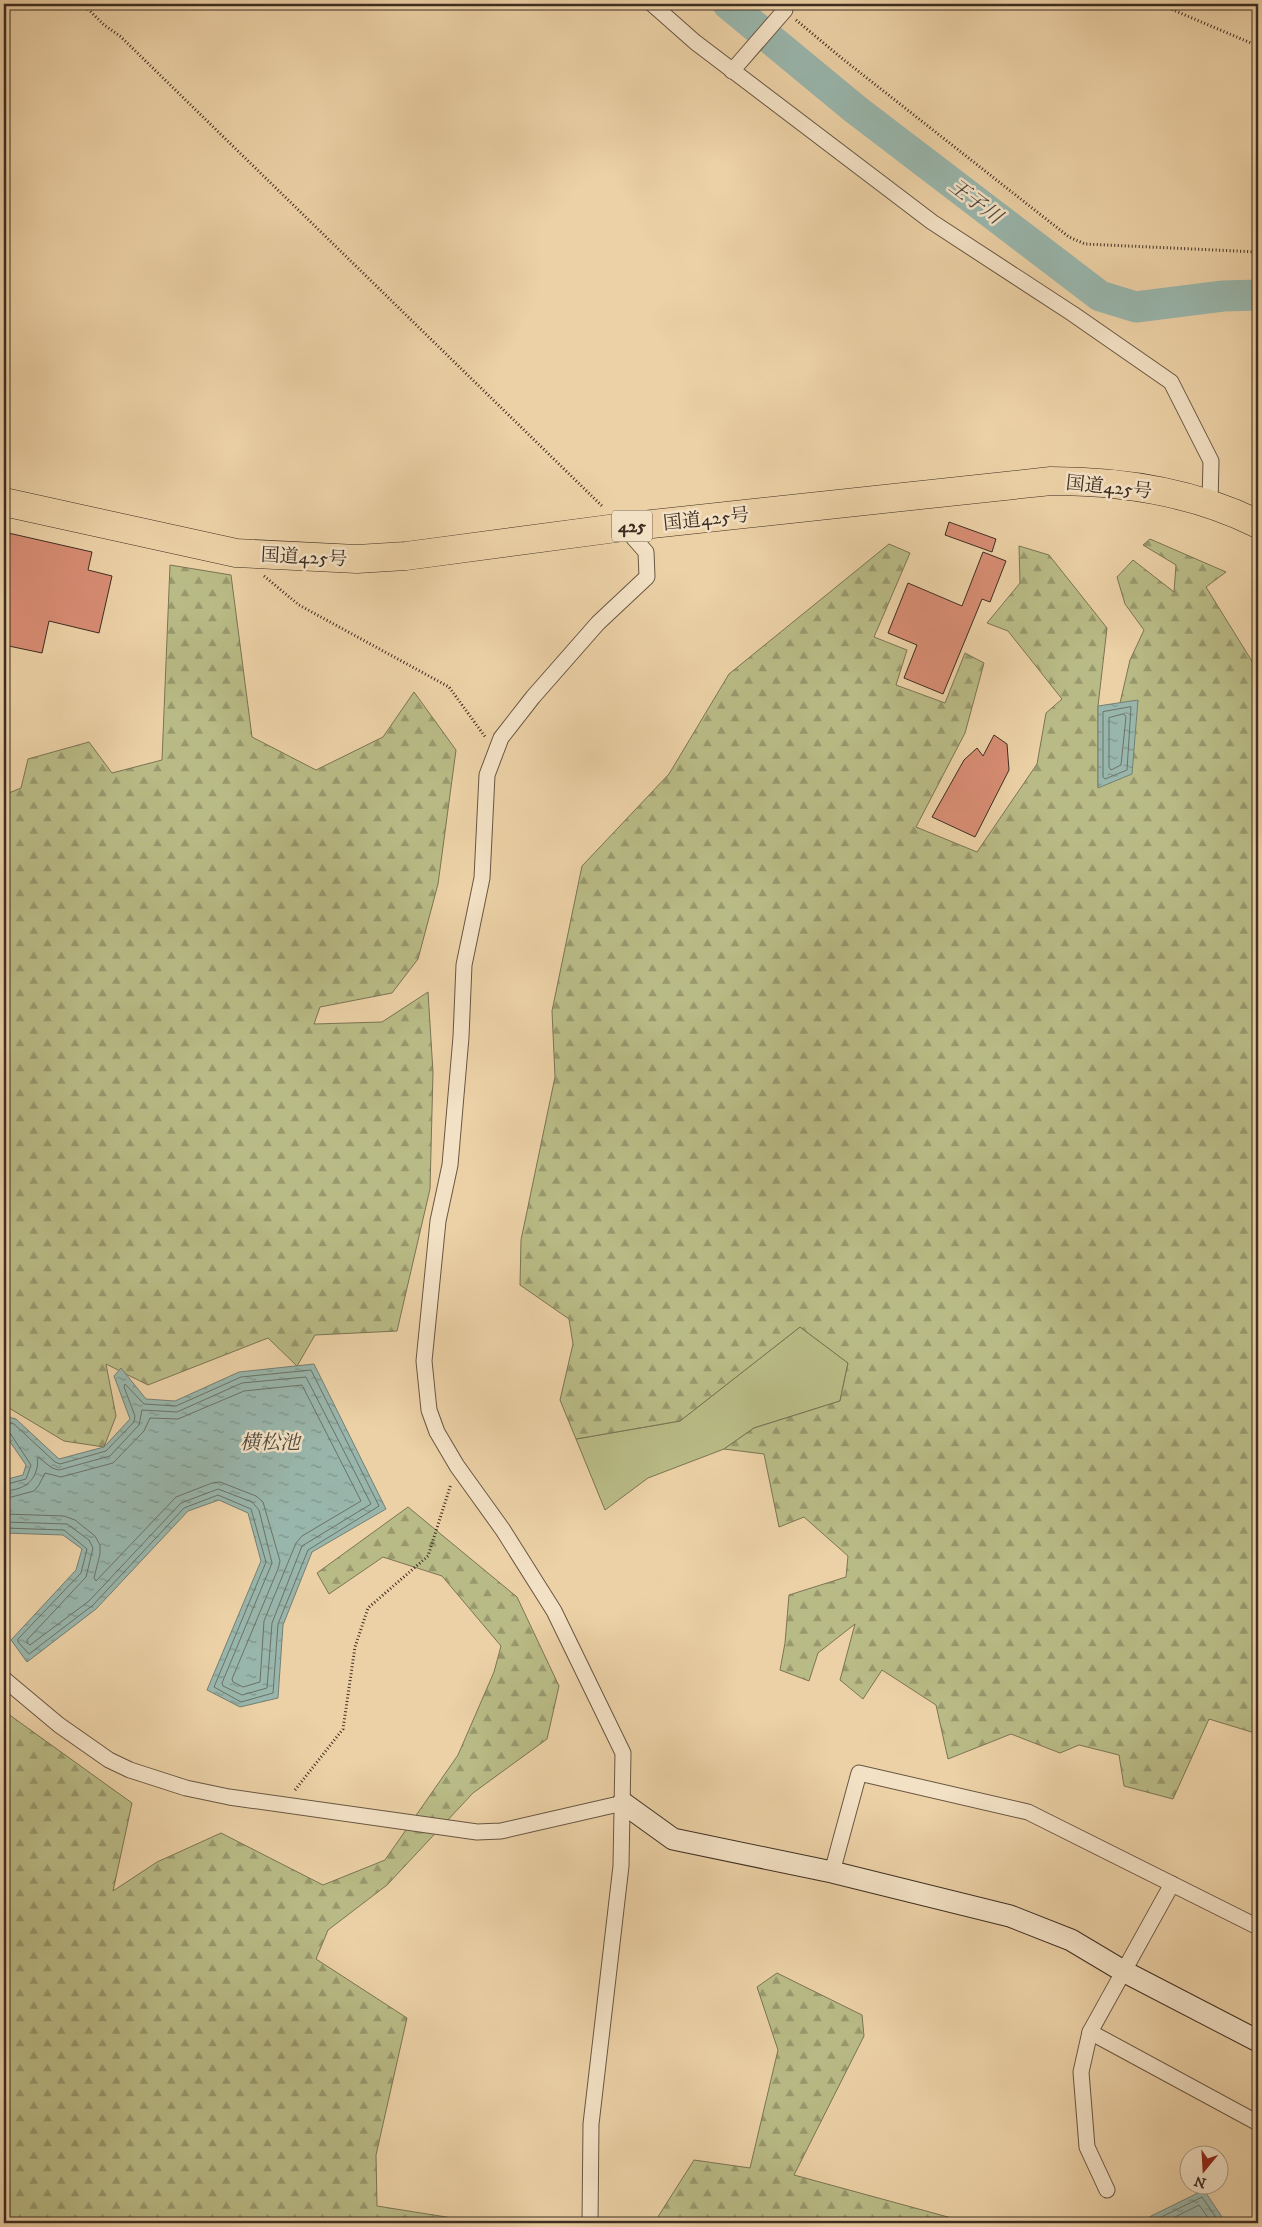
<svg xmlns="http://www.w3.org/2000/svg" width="1262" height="2227" viewBox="0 0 1262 2227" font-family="'IM FELL DW Pica','Noto Serif JP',serif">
  <defs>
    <pattern id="forest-firs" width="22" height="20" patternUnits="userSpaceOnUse" patternTransform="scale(1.25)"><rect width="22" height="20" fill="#b9bb86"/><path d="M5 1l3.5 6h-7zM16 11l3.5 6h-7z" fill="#98986d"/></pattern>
    <pattern id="water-ripples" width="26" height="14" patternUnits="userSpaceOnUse" patternTransform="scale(1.25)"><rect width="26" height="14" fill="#99b6ac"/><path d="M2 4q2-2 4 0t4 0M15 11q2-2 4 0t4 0" fill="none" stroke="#7e948c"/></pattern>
  </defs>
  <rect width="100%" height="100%" fill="#ecd1a6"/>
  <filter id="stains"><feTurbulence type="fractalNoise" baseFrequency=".004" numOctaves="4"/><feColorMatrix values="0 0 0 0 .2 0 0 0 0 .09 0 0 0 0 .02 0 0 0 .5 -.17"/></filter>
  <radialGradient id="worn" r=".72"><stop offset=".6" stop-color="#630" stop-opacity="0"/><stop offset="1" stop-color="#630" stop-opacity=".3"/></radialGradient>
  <polygon fill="#b9bb86" stroke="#7b7454" points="800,1327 848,1363 840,1401 754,1428 724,1449 648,1478 605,1510 576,1439 680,1421"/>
  <g fill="url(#forest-firs)" stroke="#7b7454">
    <polygon points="1150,539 1226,572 1206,587 1258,671 1258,1734 1209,1719 1173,1799 1124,1786 1119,1755 1079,1745 1060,1753 1011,1734 948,1759 936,1705 882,1670 863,1699 840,1680 855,1624 818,1653 809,1681 780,1670 785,1643 789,1595 846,1577 848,1556 804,1517 779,1527 764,1454 724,1449 754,1428 840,1401 848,1363 800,1327 680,1421 576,1439 560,1400 573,1344 569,1319 520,1285 521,1240 555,1077 552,1011 582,866 669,774 729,674 889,544 910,553 874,637 907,650 896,685 945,703 965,653 984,663 965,733 916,827 977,852 1037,764 1046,713 1062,699 1008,631 987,623 1020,583 1019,546 1049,555 1107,628 1098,706 1098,787 1138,701 1120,703 1130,660 1144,630 1125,604 1117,577 1133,560 1174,592 1176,565 1143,545"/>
    <polygon points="170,565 231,575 252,737 316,770 383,737 414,692 456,750 438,884 418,959 392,993 320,1007 314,1024 382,1022 428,992 433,1072 430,1189 397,1331 315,1335 297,1366 268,1338 148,1385 106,1364 116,1416 104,1447 64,1441 4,1405 4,795 21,788 28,759 89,742 112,773 162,760"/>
    <polygon points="408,1507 517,1597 559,1686 547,1739 473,1793 387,1885 328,1930 316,1959 407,2018 376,2155 377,2206 484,2223 4,2223 4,1711 132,1803 113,1891 157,1862 221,1833 323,1885 385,1860 458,1755 494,1672 501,1646 442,1576 383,1557 329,1594 317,1573"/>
    <polygon points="777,1973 862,2015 864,2036 794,2175 970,2223 654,2223 694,2160 750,2168 778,2050 757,1987"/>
  </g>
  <g fill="url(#water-ripples)" stroke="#747f74">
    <polygon points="1138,700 1132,774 1098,788 1098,706"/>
    <polygon points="314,1364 386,1509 312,1552 283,1625 278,1698 240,1707 207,1690 261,1561 248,1513 219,1500 188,1511 96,1609 27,1662 11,1640 76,1570 82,1549 63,1535 4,1533 4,1480 23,1475 26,1465 4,1433 4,1416 16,1419 59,1459 104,1447 130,1419 114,1376 121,1368 146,1399 175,1401 239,1372"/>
    <polygon points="1204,2190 1226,2223 1139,2223 1139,2222"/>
  </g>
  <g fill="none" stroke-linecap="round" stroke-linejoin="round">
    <g stroke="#6b7266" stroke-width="1">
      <polygon points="1131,707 1127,770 1105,779 1103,777 1103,712"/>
      <polygon points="1124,714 1126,717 1121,765 1111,770 1109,767 1109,718"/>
      <polyline points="4,1421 14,1424 55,1462 60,1464 106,1451 134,1422 135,1416 124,1387 125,1384 144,1404 176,1406 241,1377 311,1370 379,1506 308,1550 278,1624 273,1693 241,1702 214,1687 266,1562 251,1509 218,1495 184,1508 93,1605 29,1654 18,1642 18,1639 81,1573 87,1549 64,1530 4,1528"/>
      <polyline points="4,1431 10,1433 31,1465 26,1479 4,1485"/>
      <path d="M4,1491C20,1490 33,1485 37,1468C38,1464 37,1461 38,1457L52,1468L59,1470L110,1456L139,1425L142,1410L177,1412L242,1383L306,1377L371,1504L302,1546L272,1623L267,1688L242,1695L223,1686L222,1683L272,1563L259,1510L252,1502L218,1489L181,1503L89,1601L30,1645L27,1643V1640L86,1577L93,1548L89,1540L67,1524L4,1522"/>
      <polyline points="4,1499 34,1491 39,1485 45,1473 61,1477 113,1463 144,1431 150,1418 178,1419 244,1391 302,1385 361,1501 302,1536 296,1543 264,1621 260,1682 243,1687 233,1682 232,1679 278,1569 280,1561 263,1502 256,1496 220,1482 212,1483 176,1497 96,1581 94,1578 100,1554 100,1545 95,1536 75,1520 64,1516 4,1514"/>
      <polyline points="1149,2223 1202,2197 1220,2223"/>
      <polyline points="1163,2223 1199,2205 1212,2223"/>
    </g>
    <polyline stroke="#99b6ac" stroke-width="31" points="728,4 855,109 1100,296 1136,307 1223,296 1258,295"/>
  </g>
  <g fill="#d88d74" stroke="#3d2d21">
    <polygon points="949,522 996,539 992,552 945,535"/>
    <polygon points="4,532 92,552 88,570 112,576 99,633 49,621 42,653 4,645"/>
    <polygon points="983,552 1006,561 990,602 982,599 943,694 904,678 917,645 888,633 908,583 962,606"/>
    <polygon points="994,735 1007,744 1009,770 975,837 932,817 964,760 977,748 983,756"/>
  </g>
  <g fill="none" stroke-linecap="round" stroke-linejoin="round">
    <defs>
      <g id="street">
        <polyline points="652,4 695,42 932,222 1073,314 1171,382 1211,461 1210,503"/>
        <polyline points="732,71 785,10"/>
        <polyline points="4,1679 59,1725 109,1760 130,1770 186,1788 229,1797 477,1832 501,1831 623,1803"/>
        <polyline points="832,1872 859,1773 1028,1812 1258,1927"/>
        <polyline points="1090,2032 1258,2123"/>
        <polyline points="1107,2190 1087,2147 1081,2072 1090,2032 1172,1884"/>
        <polyline points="590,2223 591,2124 621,1866 623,1753 554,1611 503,1530 457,1466 437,1432 429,1410 424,1361 438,1221 450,1165 461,1037 464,965 482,878 487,775 501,738 533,697 598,623 647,577 646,552 624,527"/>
      </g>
      <polyline id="secondary" points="623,1803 673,1839 832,1872 1010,1916 1071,1940 1123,1971 1258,2041"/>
      <path id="highway" d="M4,502L236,553L357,559L406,556L624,527L1051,481C1121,481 1194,492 1258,524"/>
    </defs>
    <use href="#street" stroke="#695642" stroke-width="17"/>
    <use href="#secondary" stroke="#3d2d21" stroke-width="23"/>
    <use href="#highway" stroke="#3d2d21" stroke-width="29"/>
    <g stroke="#3d2d21" stroke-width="3" stroke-dasharray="1 2.5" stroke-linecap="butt">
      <polyline points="83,4 104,25 120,36 603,507"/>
      <polyline points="1159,4 1258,46"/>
      <polyline points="796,20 844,60 1069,237 1085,244 1258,252"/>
      <polyline points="264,576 299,605 449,687 486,738"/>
      <polyline points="295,1790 343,1729 355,1647 368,1608 428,1556 451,1484"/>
    </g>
    <use href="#street" stroke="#f3e1c5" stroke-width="15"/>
    <use href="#secondary" stroke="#f3e1c5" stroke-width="21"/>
    <use href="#highway" stroke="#ecd1a6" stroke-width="28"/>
  </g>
  <g text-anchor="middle" stroke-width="5" stroke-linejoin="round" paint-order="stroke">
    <rect fill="#f3e1c5" stroke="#746352" stroke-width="1" x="612" y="510.5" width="40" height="31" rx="4"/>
    <g font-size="18" font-weight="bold" fill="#3d2d21">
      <text x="632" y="532">425</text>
    </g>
    <g font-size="19" fill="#3d2d21" stroke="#f3e1c5">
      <text transform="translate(1109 486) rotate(6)" y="7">国道425号</text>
      <text transform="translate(706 518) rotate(-6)" y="7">国道425号</text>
      <text transform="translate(304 556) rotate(3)" y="7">国道425号</text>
    </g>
    <g font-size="20" font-style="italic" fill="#4f483d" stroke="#f3e1c5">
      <text transform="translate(976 201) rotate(37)" y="7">王子川</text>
      <text x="270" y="1449">横松池</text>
    </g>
  </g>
  <rect width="1262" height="2227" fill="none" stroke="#ecd1a6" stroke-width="20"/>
  <rect x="5" y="5" width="1252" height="2217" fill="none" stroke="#3d2d21" stroke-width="2.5"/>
  <rect x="10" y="10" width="1242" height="2207" fill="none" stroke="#3d2d21"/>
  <g transform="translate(1204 2170) rotate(198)"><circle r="24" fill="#f3e1c5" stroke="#aa9983"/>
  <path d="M0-4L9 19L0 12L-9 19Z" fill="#8f2418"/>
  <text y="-8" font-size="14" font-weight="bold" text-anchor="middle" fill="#3d2d21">N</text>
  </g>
  <rect width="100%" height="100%" filter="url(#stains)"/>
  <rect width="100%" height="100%" fill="url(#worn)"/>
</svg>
